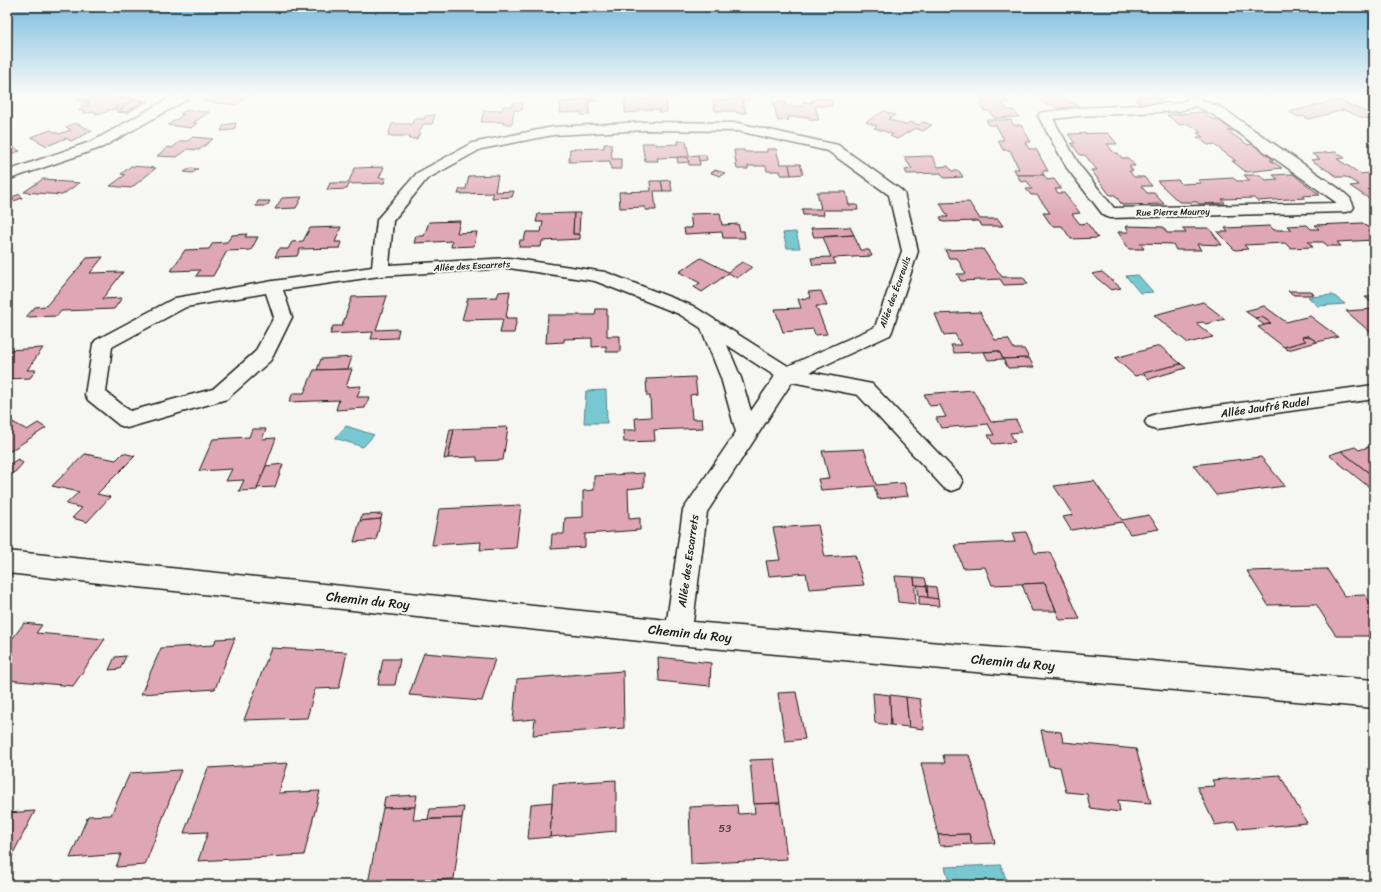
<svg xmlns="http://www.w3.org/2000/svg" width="1381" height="892" viewBox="0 0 1381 892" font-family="Sriracha,sans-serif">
  <rect width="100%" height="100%" fill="#f6f6f2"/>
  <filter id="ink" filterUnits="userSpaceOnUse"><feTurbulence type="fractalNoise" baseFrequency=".025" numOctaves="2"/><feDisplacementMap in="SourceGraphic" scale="8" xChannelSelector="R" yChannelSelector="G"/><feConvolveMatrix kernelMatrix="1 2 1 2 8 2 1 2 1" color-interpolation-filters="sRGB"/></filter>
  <g filter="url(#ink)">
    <g fill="#78c8d2" stroke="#538389">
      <polygon points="796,232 800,248 787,248 783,233"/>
      <polygon points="1138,275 1153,292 1140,293 1126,276"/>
      <polygon points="1333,295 1345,304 1318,306 1308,297"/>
      <polygon points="606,390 607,423 584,423 586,391"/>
      <polygon points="346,426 374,435 363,447 335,438"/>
      <polygon points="1001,865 1008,885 950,885 945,867"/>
    </g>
    <g fill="#dfa6b7" stroke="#1c1c1c" fill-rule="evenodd">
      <polygon points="88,96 97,96 83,101 89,101 89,103 82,103 77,100"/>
      <polygon points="97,96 111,96 110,99 121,97 116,109 108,110 107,112 95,114 96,112 84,113 85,110 79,111 82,106 88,105 89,101 83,101"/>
      <polygon points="211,96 248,96 236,105 203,101"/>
      <polygon points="588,96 597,96 597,101 589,101 589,115 581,115 581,112 560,113 561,102 578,101 578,98 588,98"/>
      <polygon points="656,96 673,96 673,98 666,99 667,112 659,112 659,109 638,110 638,112 625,113 625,99 656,98"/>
      <polygon points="739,96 749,96 750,100 742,100 746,113 737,113 736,111 715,111 713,100 732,100 732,97"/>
      <polygon points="979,96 1003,96 1008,103 1002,103 1007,110 1013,110 1019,117 994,118 990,111 984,111 978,103 984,103"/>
      <polygon points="1037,96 1061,96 1068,102 1073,102 1079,107 1056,108 1052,104 1046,105"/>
      <polygon points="1137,96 1161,96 1164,99 1158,99 1163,103 1141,104 1135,100 1140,99"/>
      <path d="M121,97L148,101L127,113L116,112ZM134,100L143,102L126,112L119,111L123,108V106Z"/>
      <polygon points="812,99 830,99 832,106 815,106 819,120 810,120 809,117 788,117 789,120 778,121 773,102 784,102 785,106 804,106 802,102 813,102"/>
      <polygon points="134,100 143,102 126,112 119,111 123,108 123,106"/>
      <polygon points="1338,100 1374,115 1374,119 1363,118 1344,110 1309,119 1303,116 1299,117 1289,112"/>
      <polygon points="523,102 522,110 514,110 512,124 503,124 504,122 481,122 484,111 502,110 503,106 513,106 513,103"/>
      <polygon points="186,110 209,112 193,123 197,123 191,128 168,125 184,114 180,114"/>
      <polygon points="884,111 895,115 888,119 905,125 910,122 919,125 923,122 932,125 923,131 915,128 897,139 890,136 893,134 874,128 877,126 866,122"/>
      <polygon points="1202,112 1214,120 1218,120 1233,131 1228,131 1248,145 1252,144 1274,160 1270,160 1282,168 1246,172 1232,161 1236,161 1213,144 1208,145 1197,137 1203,137 1197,133 1201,132 1189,124 1180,125 1167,115"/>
      <polygon points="435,115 432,124 423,124 417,139 409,139 410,136 388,136 392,124 412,124 414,119 424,119 425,116"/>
      <polygon points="986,120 1011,120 1013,125 1021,125 1031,142 1025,142 1029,149 1036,149 1048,171 1042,171 1044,175 1017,175 1014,169 1019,169 1010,150 1003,150 998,140 1004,140 996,125 989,125"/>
      <polygon points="76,123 92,131 71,141 66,138 47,146 31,137 51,130 59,134 71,130 66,127"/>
      <polygon points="236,123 234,130 221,131 224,125"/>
      <polygon points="1108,133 1117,144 1107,144 1114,153 1118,153 1122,158 1128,158 1135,166 1129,166 1133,171 1129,171 1134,177 1144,177 1152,186 1141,186 1147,193 1154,193 1164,204 1122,205 1115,195 1110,195 1091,170 1097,170 1085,155 1080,155 1071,143 1075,143 1068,134"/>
      <polygon points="193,137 213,139 199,150 188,149 177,157 157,156 168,147 172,148 181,141 188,141"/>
      <polygon points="678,141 686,141 689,156 698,155 700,165 689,165 688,157 657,158 658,161 645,161 642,143 656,143 656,145 679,144"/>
      <polygon points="604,144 611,144 612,159 621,159 621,169 611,169 610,161 569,162 570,149 604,148"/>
      <polygon points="7,145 9,145 20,151 7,155"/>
      <polygon points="767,149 776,149 780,164 789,164 791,175 781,175 780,171 767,171 766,166 748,166 748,169 737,169 734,150 744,150 745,152 767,152"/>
      <polygon points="1336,152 1345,158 1337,159 1361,174 1368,173 1374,177 1374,202 1350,186 1359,185 1346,177 1338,177 1311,160 1320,159 1312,154"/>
      <polygon points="698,155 706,155 707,160 699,161"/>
      <polygon points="932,156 938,167 948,166 952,171 959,171 963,177 944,178 941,173 907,174 905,170 912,169 904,157"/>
      <polygon points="677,157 688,157 689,162 678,163"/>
      <polygon points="789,164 800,164 803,174 791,175"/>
      <polygon points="131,166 156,168 131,188 110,186 125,175 121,174"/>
      <polygon points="384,167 379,178 386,178 384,183 349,184 347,189 327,190 330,183 348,183 355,168"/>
      <polygon points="191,168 198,169 192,173 184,172"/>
      <polygon points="715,170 725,173 720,176 711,173"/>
      <polygon points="1293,174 1320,195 1302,196 1305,198 1257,201 1254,198 1222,199 1225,203 1199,204 1197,202 1179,202 1157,181 1178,180 1182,184 1201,183 1198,180 1233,178 1237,181 1250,181 1244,175 1260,175 1266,180 1278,179 1273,175"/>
      <polygon points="498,175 495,192 514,191 512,197 492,198 493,193 458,194 460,189 466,189 469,176"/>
      <polygon points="1017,175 1044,175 1047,180 1054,179 1061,189 1055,189 1058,193 1064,193 1080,213 1072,214 1080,224 1087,223 1098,238 1071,239 1062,226 1052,226 1043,213 1050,213 1037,195 1031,195 1026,189 1032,189 1027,181 1021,182"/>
      <polygon points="43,179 56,180 53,181 79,183 62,195 24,192"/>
      <polygon points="670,180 672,191 663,191 661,181"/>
      <polygon points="650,181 661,181 663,191 654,191 656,210 645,210 645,207 620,208 619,192 651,191"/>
      <polygon points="817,192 846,192 849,205 857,205 858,210 823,210 824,215 803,215 802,209 821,209"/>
      <polygon points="20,194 22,198 14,201 12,197"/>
      <polygon points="302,197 296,208 275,209 282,198"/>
      <polygon points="258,201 270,201 267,206 256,206"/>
      <polygon points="969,202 980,219 998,219 1003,226 982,226 979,221 943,222 940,217 948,217 940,203"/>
      <polygon points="574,213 573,234 580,234 580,239 542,241 541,247 519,247 520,240 524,240 526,232 541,232 543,222 536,222 538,214"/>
      <polygon points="574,213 580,213 579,234 573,234"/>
      <polygon points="720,213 722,225 738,224 740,231 744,231 745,238 723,238 722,232 685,234 684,228 692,228 690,214"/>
      <polygon points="460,221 457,233 477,232 474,246 451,247 452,241 414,243 416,236 424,236 429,222"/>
      <polygon points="1363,223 1367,227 1374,227 1374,240 1337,242 1341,246 1328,246 1323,242 1308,242 1313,247 1290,248 1285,243 1244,245 1248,249 1235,250 1217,232 1228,232 1225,228 1270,226 1274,230 1292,230 1287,226 1307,225 1311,229 1319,229 1315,225"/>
      <polygon points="1126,226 1163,227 1167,233 1186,233 1182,228 1209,228 1222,245 1197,244 1201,250 1176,250 1173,244 1140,243 1144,249 1129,249 1118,232 1129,232"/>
      <polygon points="341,227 335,242 342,242 340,248 300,249 297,256 275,257 279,249 288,249 292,242 303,241 310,228"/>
      <polygon points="850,227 854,235 814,237 811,228"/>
      <polygon points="247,234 245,237 258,237 251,250 227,251 213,276 196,276 200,270 171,271 185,250 209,249 213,243 227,242 232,235"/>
      <polygon points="854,235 860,250 869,250 872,256 833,258 836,264 813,265 811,258 831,257 823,237"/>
      <polygon points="983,249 1002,277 1023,277 1028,284 1004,285 1000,279 961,281 957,274 966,274 957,258 949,258 945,250"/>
      <polygon points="103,257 90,273 123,272 102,299 122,298 114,309 61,311 57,316 26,317 35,307 46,306 87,258"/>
      <polygon points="701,258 728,272 742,262 752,267 737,278 729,273 702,292 694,287 700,283 679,272"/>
      <polygon points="1102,272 1121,288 1111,290 1092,274"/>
      <polygon points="510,291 506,318 517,318 514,333 500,333 503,319 462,320 468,298 497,297 499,292"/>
      <polygon points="821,291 827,306 816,306 827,334 815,335 813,329 783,332 775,309 801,308 798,299 811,298 808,292"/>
      <polygon points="1288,291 1311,291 1314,295 1294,295"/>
      <polygon points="387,296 376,330 399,329 397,338 371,339 373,332 330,334 333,326 342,326 352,297"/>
      <polygon points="1365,297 1374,297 1374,305"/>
      <polygon points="1203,302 1225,319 1206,324 1203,322 1196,323 1213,337 1188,343 1154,315"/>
      <polygon points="1264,306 1286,322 1310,316 1338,337 1317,342 1308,336 1302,337 1306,341 1284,347 1258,327 1271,323 1262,317 1255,318 1245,311"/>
      <polygon points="596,309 607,309 607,336 620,336 620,352 606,352 606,346 592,347 592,338 564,339 564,342 546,343 548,315 595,315"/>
      <polygon points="1374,309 1374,332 1370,332 1346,311"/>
      <polygon points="980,312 995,340 1008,339 1014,349 1024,349 1029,358 1003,359 999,351 954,353 951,345 961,345 955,334 944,335 935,314"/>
      <polygon points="1262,317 1271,323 1264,325 1255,318"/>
      <polygon points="1308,336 1317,342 1288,350 1284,347 1306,341 1302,337"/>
      <polygon points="1160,346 1181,364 1135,376 1115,358"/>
      <polygon points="43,348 27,370 36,370 30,378 7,379 7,350"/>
      <polygon points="999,351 1003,359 988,360 984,352"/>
      <polygon points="352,357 348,369 317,370 321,359"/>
      <polygon points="1029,358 1034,367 1008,368 1003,359"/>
      <polygon points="1181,364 1186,368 1149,379 1143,373"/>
      <polygon points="352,369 346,387 361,386 357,397 369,397 365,408 336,410 339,400 289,402 293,393 304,393 314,370"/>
      <polygon points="695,377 697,394 690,395 692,419 702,419 703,428 654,430 655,441 624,442 623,430 636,430 635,418 651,417 650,396 647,396 646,379"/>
      <polygon points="973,390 991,422 1016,420 1022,432 1010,433 1015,442 993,444 988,435 994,435 988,424 941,428 936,418 946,417 940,405 930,406 924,394"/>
      <polygon points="7,419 27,430 38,423 46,428 7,453"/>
      <polygon points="508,427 503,460 477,461 477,457 448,458 454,429"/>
      <polygon points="252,429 266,429 262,439 276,438 257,490 239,491 244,480 226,481 232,469 199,471 213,439 249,437"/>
      <polygon points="450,429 454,429 448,458 444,459"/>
      <polygon points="1374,445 1374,477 1341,451 1355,447 1359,450"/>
      <polygon points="864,449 876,485 904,483 908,496 878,499 874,486 821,490 818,479 829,478 822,451"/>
      <polygon points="1341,451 1374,477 1374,485 1369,487 1329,455"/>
      <polygon points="123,453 135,456 97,494 110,497 87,522 72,518 82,508 66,504 79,492 52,486 85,454 116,460"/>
      <polygon points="1261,457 1285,486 1216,495 1193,465"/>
      <polygon points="18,459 23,463 16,471 7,477 7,462 10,464"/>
      <polygon points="283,464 275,487 257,488 266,466"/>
      <polygon points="644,473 644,487 628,489 629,519 640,518 640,530 585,534 585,547 551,549 552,534 564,534 565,518 583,517 583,491 594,490 594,476"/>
      <polygon points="1094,481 1122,520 1149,515 1159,529 1130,534 1122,522 1071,530 1063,517 1073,515 1054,486"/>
      <polygon points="521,505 516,548 480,550 481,542 432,545 439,509"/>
      <polygon points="382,514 381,519 360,521 362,515"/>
      <polygon points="381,519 376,540 354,542 360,521"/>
      <polygon points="818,525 825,557 855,555 864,585 809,589 806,573 769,576 766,561 780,560 773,528"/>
      <polygon points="1026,532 1035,553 1050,552 1080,619 1060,620 1045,583 992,585 985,567 963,568 955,545 1015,542 1012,533"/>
      <polygon points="1327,569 1344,596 1365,595 1374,609 1374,636 1336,636 1316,604 1268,605 1247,571"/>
      <polygon points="895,576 914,577 916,604 898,602"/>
      <polygon points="914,577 925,578 927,586 915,585"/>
      <polygon points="1045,583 1056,611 1032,611 1022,584"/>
      <polygon points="917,585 927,586 928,598 919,596"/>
      <polygon points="927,586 936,587 938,599 928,598"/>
      <polygon points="919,596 938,599 939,606 919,605"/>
      <polygon points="24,623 42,625 36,633 105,639 73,686 7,680 7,672 10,668 7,667 7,646"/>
      <polygon points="235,638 215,689 141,694 161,648 214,645 216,639"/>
      <polygon points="271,648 347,652 339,688 315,689 307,718 244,720"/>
      <polygon points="424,653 495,659 482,701 409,695"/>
      <polygon points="126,656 120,669 109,670 115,657"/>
      <polygon points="658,657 711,663 710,686 659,681"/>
      <polygon points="383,659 400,659 395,685 378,685"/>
      <polygon points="623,671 624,728 533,735 535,719 513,721 517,679"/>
      <polygon points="796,692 805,739 785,741 778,693"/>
      <polygon points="873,693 890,695 891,725 875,723"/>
      <polygon points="890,695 906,697 909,727 891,725"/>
      <polygon points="906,697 920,699 924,729 909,727"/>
      <polygon points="1041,730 1061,732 1063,742 1136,749 1151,803 1118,800 1120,812 1090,808 1087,794 1066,792 1060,767 1049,766"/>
      <polygon points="943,755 969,755 995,843 972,844 969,834 938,835 921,763 945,763"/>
      <polygon points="774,759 780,803 754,804 750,760"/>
      <polygon points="288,763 279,793 320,791 304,855 198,861 208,832 184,833 208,768"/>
      <polygon points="181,770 145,865 116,867 121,854 70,858 88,816 111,815 130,773"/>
      <polygon points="1280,775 1307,823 1238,829 1235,822 1215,825 1197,787 1215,786 1212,780"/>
      <polygon points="616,780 616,831 550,837 553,784"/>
      <polygon points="417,795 415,807 383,808 385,797"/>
      <polygon points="552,802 550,837 528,839 531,804"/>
      <polygon points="780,803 787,859 691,864 689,807 737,805 738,814 755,813 754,804"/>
      <polygon points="415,807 413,820 462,818 454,879 368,883 383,808"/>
      <polygon points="464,807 462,818 428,819 430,809"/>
      <polygon points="35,811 7,865 7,813"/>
      <polygon points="969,834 972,844 940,846 938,835"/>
    </g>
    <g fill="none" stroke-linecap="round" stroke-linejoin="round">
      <defs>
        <g id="minor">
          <polygon points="173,96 189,96 188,99 103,147 7,180 7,171 93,141"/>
          <path d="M1188,96H1200L1201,100L1222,108L1341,190L1350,198L1354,207L1352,210L1346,212L1110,218L1104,216L1067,168L1038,116L1040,113L1045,112L1078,108L1179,103L1188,99ZM1195,106L1212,114L1337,203L1114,208L1080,166L1053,119L1078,116L1179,111Z"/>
          <path d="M646,122L738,123L838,145L901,190L904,193L918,251L892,331L890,335L810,372L872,384L960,476L963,482L960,488L952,491L944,488L858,395L792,382L707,512L693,622L1374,680V708L678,645L7,573V551L667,620L683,510L736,432L721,378L701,328L679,314L595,281L509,268L380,276L283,290L292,317L273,356L270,361L227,399L127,428L119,425L88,400L85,395L93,344L96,340L175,298L273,281L372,267L377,220L379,217L417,173L472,143L553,127ZM646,130L738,131L828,151L889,195L902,251L875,327L788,366L693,306L605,272L509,258L389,265L393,221L427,179L481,149L553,135ZM266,293L274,317L255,352L213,389L130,411L106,392L112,347L186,307ZM727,345L775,376L751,411L741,378Z"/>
          <polygon points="1374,385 1374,399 1156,430 1148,427 1145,422 1148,417 1156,414"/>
        </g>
      </defs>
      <use href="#minor" stroke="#1c1c1c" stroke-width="3"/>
      <use href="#minor" fill="#f6f6f2" fill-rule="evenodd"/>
    </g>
  </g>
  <linearGradient id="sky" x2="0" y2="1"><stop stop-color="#7bbcdf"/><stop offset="0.43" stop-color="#fbfbf9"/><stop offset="1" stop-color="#fbfbf9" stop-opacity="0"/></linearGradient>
  <rect width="1381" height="221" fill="url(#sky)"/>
  <g text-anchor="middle" stroke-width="4" stroke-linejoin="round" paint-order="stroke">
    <g font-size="9" fill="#1c1c1c" stroke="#f6f6f2">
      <text transform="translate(1173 212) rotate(-1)" y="3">Rue Pierre Mauroy</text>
      <text transform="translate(472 266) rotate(-3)" y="3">Allée des Escarrets</text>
      <text transform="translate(895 292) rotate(-70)" y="3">Allée des Écureuils</text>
    </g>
    <g font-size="11" fill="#1c1c1c" stroke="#f6f6f2">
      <text transform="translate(1265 407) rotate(-8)" y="4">Allée Jaufré Rudel</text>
      <text transform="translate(688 561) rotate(-82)" y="4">Allée des Escarrets</text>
    </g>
    <g font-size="11" fill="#4d3e43">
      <text x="725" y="832">53</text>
    </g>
    <g font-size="13" fill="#1c1c1c" stroke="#f6f6f2">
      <text transform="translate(368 600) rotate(6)" y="5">Chemin du Roy</text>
      <text transform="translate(690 633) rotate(6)" y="5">Chemin du Roy</text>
      <text transform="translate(1013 662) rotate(5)" y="5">Chemin du Roy</text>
    </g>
  </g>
  <rect width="1381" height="892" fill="none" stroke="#f6f6f2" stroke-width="24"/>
  <rect x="12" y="12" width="1357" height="868" fill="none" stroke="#1c1c1c" stroke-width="1.5" filter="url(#ink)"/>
</svg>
